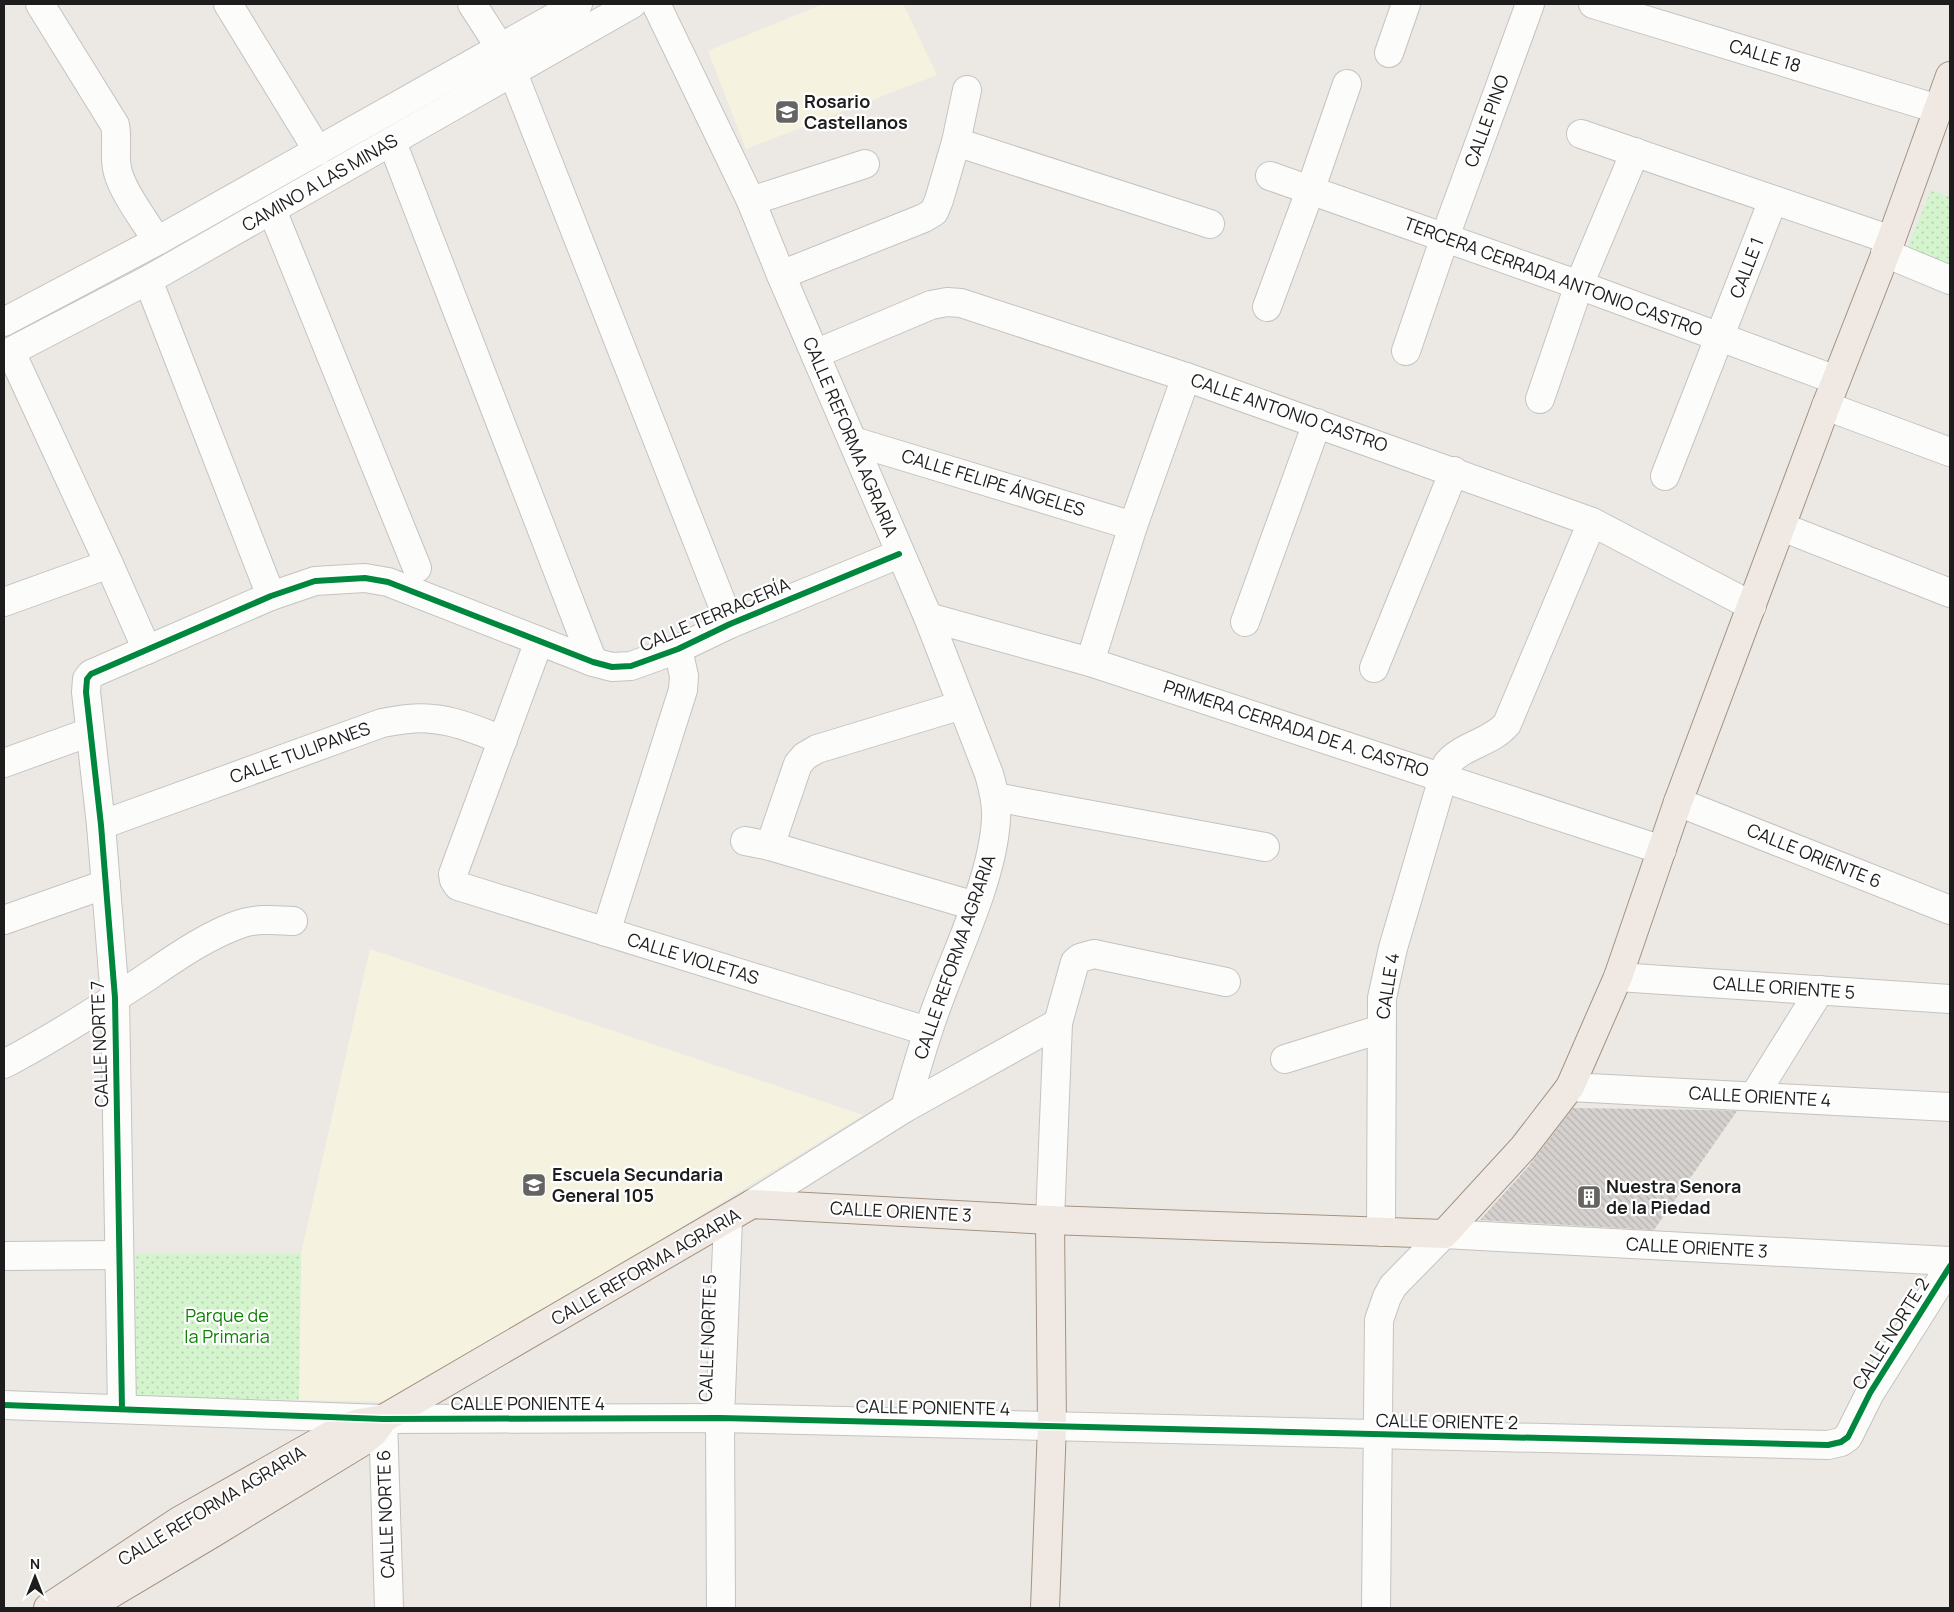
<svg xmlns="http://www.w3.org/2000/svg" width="1954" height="1612" viewBox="0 0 1954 1612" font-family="Manrope,sans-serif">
  <defs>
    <pattern id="park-dots" width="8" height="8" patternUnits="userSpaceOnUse" patternTransform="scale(1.25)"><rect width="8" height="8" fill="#d4f4ce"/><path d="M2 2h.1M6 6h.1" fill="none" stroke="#b6d1b0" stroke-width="1.8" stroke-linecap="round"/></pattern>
    <pattern id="building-back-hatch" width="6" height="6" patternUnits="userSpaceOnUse" patternTransform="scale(1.25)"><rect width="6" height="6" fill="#d4d1ce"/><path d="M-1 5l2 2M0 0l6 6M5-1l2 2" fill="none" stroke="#b6b3b0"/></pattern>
  </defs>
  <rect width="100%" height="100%" fill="#ece9e5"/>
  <g fill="#f6f2e0">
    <polygon points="823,4 903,4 937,75 746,149 708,51"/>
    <polygon points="370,949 863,1115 399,1402 299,1400 301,1254"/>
  </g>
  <g fill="url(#park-dots)">
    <polygon points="1931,190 1950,197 1950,268 1907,249"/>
    <polygon points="136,1254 301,1254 299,1400 134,1396"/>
  </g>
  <polygon fill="url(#building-back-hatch)" points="1573,1108 1710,1110 1737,1111 1654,1230 1480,1220 1528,1167"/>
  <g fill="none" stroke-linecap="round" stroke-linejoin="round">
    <defs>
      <g id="minor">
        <path d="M40,4L115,125C118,140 114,154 117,168C120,189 146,222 157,241"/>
        <polyline points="228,4 318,151"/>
        <polyline points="472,4 501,49"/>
        <path d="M656,4L751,201L781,275L928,617L989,774C993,788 997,803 996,819C993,877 958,948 938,1003C925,1037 915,1073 905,1108L752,1204"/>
        <polyline points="1593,4 1938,109"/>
        <polyline points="1389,53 1406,4"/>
        <polyline points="513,73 730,624"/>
        <polyline points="1581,134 1891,240"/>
        <polyline points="392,142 593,662"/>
        <polyline points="956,142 1210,224"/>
        <polyline points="1270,176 1579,285 1836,380"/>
        <polyline points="751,201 865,164"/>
        <polyline points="272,210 417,568"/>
        <polyline points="1885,253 1950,280"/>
        <polyline points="781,275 924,218 934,212 939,200 956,142 967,90"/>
        <polyline points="148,280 271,596"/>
        <polyline points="1267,307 1310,191 1347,84"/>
        <polyline points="4,322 157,241 578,4"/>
        <polyline points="1406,351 1445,237 1530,4"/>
        <polyline points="11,352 109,564 147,650"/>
        <polyline points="815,354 931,305 947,302 961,303 1186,377 1592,522 1752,606"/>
        <polyline points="4,355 148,280 632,4"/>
        <polyline points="1540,399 1579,285 1635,152"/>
        <polyline points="1826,406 1950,452"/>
        <polyline points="853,441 1133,526"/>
        <polyline points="1665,476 1773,200"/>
        <polyline points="1782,527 1950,593"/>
        <polyline points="4,602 109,564"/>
        <polyline points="928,617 1090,662 1662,850"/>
        <polyline points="1245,622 1317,423"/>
        <polyline points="539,641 453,874 454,880 458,886 927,1031"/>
        <polyline points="1090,662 1133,526 1186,377"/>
        <polyline points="1374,668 1454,471"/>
        <polyline points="4,763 90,732"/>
        <polyline points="995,797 1265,847"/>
        <polyline points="1678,802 1950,910"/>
        <path d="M101,825L382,723C399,720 415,717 433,719C457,721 481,732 503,740"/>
        <polyline points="745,841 770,846 975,906"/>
        <polyline points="770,846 798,764 805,756 817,749 962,705"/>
        <polyline points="4,920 106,884"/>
        <polyline points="606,932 683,690 684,676 678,649"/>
        <polyline points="1618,977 1950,999"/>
        <polyline points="1285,1059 1381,1029"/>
        <path d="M4,1064C50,1040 94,1012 138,983C170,962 203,937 240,924C257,918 276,920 293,921"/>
        <polyline points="1570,1087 1950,1107"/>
        <polyline points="1754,1096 1820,990"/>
        <polyline points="905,1108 1058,1023"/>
        <polyline points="1050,1220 1058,1023 1075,962 1080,958 1094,954 1226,982"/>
        <path d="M1381,1232L1382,998L1393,948L1447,764C1462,745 1491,743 1507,724L1592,522"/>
        <polyline points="4,1256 119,1255"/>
        <polyline points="4,1405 383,1419 720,1418 1828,1445 1841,1442 1848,1437 1870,1393 1950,1266"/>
        <polyline points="122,1409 115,998 101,825 86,692 87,679 91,674 271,596 315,581 365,578 388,582 593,662 612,667 631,666 678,649 730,624 899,554"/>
        <polyline points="383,1419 389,1608"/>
        <polyline points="721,1608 720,1418 728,1220"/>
        <polyline points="1376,1608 1379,1320 1387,1297 1393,1286 1444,1234 1950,1261"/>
      </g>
      <g id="major">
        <polyline points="48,1608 179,1521 340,1430 359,1423 383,1419 752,1204 1050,1220 1444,1234 1523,1148 1570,1087 1618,977 1678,802 1826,406 1891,240 1950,76"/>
        <polyline points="87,1608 213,1533 362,1442 374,1432 383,1419"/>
        <polyline points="1045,1608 1052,1426 1050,1220"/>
      </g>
    </defs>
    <use href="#minor" stroke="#c4c3c1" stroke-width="30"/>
    <use href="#major" stroke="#a29382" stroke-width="30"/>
    <use href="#minor" stroke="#fcfcfb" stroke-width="28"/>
    <use href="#major" stroke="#f0e9e3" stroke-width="28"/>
    <defs>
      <g id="cycleway">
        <polyline points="4,1405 383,1419 720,1418 1828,1445 1841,1442 1848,1437 1870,1393 1950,1266"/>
        <polyline points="122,1409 115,998 101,825 86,692 87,679 91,674 271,596 315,581 365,578 388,582 593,662 612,667 631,666 678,649 730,624 899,554"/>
      </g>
    </defs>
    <use href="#cycleway" stroke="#fff" stroke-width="9"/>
    <use href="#cycleway" stroke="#00873e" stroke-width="6"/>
  </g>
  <defs>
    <symbol id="school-square" viewBox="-11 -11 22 22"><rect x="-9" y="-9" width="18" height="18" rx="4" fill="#656463" stroke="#fff"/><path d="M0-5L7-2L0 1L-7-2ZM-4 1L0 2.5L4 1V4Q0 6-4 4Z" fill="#fff"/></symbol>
    <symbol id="building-square" viewBox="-11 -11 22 22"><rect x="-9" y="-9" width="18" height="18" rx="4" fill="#656463" stroke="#fff"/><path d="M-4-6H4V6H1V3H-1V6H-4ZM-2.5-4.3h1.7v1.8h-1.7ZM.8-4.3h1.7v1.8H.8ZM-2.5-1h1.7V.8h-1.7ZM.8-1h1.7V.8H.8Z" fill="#fff"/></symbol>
  </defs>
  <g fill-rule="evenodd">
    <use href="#school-square" x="773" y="98" width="28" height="28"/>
    <use href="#school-square" x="520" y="1171" width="28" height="28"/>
    <use href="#building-square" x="1575" y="1183" width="28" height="28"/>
  </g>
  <g text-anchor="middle" stroke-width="4.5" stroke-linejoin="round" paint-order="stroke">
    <g font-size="18" fill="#1d1d1d" stroke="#fff">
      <text transform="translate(1765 56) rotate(17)" y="6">CALLE 18</text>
      <text transform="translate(1487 121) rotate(-70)" y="6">CALLE PINO</text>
      <text transform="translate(320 183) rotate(-30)" y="6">CAMINO A LAS MINAS</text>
      <text transform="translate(1747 268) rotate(-69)" y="6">CALLE 1</text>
      <text transform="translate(1553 277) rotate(20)" y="6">TERCERA CERRADA ANTONIO CASTRO</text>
      <text transform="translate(1289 413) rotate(19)" y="6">CALLE ANTONIO CASTRO</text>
      <text transform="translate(850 437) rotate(67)" y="6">CALLE REFORMA AGRARIA</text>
      <text transform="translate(993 483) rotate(17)" y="6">CALLE FELIPE ÁNGELES</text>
      <text transform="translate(715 615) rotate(-23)" y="6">CALLE TERRACERÍA</text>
      <text transform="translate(1296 729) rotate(18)" y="6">PRIMERA CERRADA DE A. CASTRO</text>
      <text transform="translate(300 753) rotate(-20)" y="6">CALLE TULIPANES</text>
      <text transform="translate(1814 856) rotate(22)" y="6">CALLE ORIENTE 6</text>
      <text transform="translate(955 957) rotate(-71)" y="6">CALLE REFORMA AGRARIA</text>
      <text transform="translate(693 959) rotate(17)" y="6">CALLE VIOLETAS</text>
      <text transform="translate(1388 986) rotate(-81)" y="6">CALLE 4</text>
      <text transform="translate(1784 988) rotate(4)" y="6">CALLE ORIENTE 5</text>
      <text transform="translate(100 1044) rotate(-92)" y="6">CALLE NORTE 7</text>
      <text transform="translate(1760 1097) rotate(3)" y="6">CALLE ORIENTE 4</text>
      <text transform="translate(901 1212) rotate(3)" y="6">CALLE ORIENTE 3</text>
      <text transform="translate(1697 1248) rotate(3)" y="6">CALLE ORIENTE 3</text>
      <text transform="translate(646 1267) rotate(-30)" y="6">CALLE REFORMA AGRARIA</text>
      <text transform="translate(1891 1334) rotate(-58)" y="6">CALLE NORTE 2</text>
      <text transform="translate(708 1338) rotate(-88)" y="6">CALLE NORTE 5</text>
      <text x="528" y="1410">CALLE PONIENTE 4</text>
      <text transform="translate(933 1408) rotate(1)" y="6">CALLE PONIENTE 4</text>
      <text transform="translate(1447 1422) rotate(1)" y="6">CALLE ORIENTE 2</text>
      <text transform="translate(212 1506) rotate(-31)" y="6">CALLE REFORMA AGRARIA</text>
      <text transform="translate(386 1514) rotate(-92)" y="6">CALLE NORTE 6</text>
    </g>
    <g font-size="18" font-weight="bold" fill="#1d1d1d" stroke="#fff" text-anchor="start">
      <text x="804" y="108">Rosario<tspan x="804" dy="21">Castellanos</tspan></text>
      <text x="552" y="1181">Escuela Secundaria<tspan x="552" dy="21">General 105</tspan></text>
      <text x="1606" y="1193">Nuestra Senora<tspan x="1606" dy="21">de la Piedad</tspan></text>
    </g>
    <g font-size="18" fill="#0e8204" stroke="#fff">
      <text x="227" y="1322">Parque de<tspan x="227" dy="21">la Primaria</tspan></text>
    </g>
  </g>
  <rect width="1954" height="1612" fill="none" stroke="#1d1d1d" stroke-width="10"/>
  <g transform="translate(35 1577)" stroke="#ffffff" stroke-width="4" paint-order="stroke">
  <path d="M0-4L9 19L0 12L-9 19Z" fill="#1d1d1d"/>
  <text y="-8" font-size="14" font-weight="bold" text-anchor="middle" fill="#1d1d1d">N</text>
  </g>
</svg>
